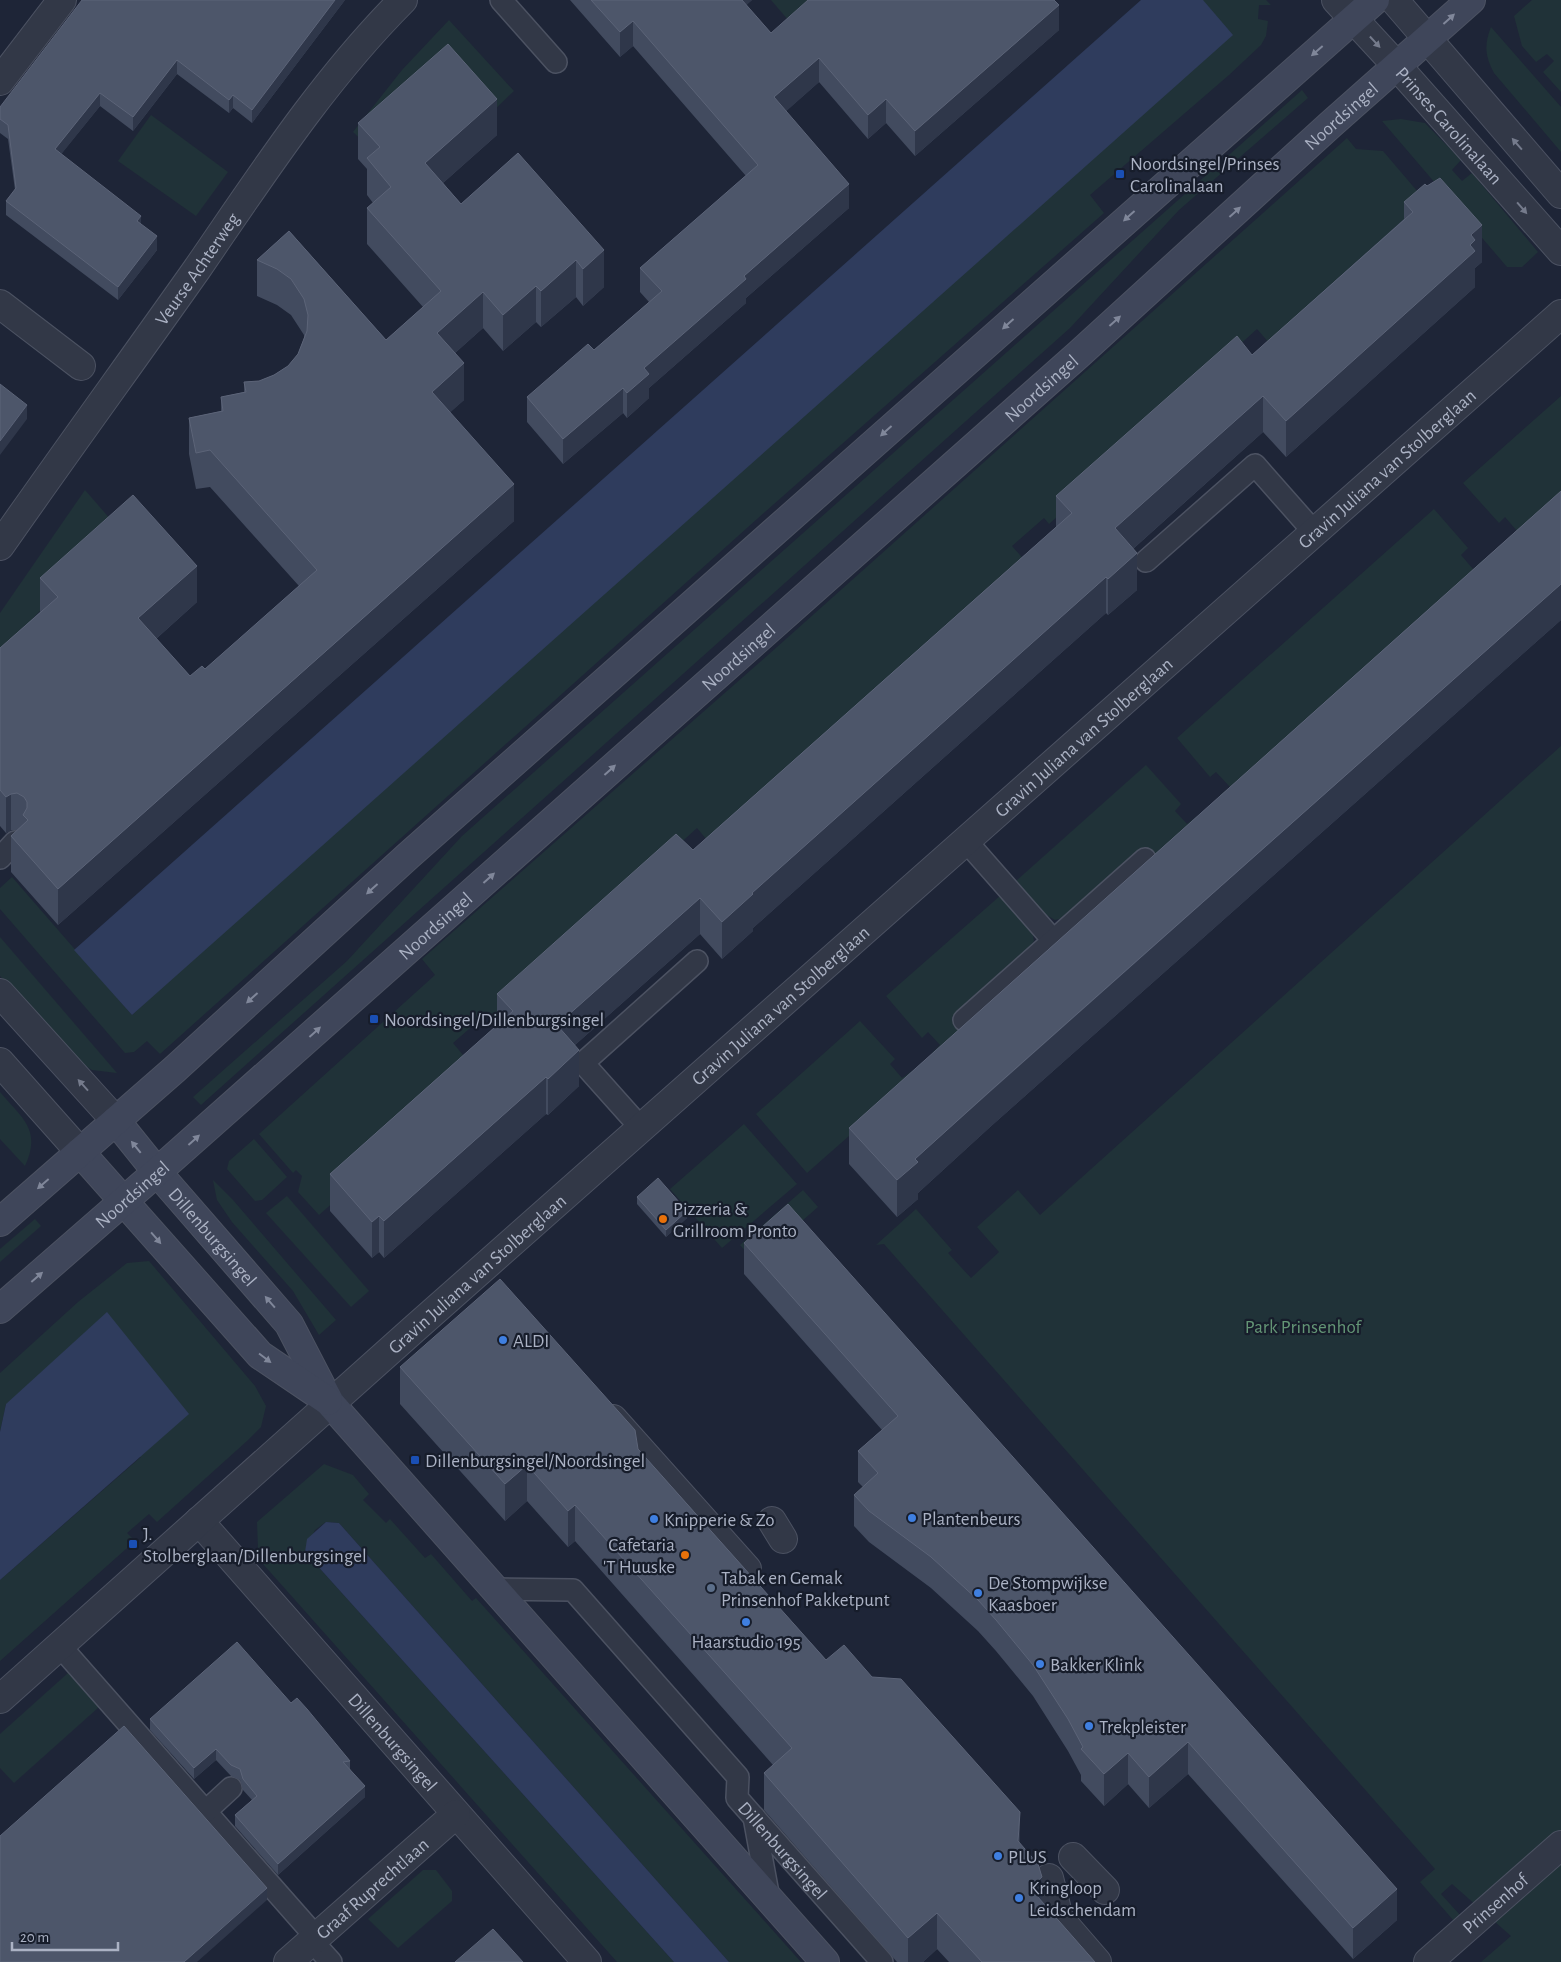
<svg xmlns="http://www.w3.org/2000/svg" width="1561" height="1962" viewBox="0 0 1561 1962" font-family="'Alegreya Sans',sans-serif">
  <rect width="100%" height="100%" fill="#1e2537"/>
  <g fill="#203238">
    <polygon points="771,0 827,0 795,28"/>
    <polygon points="1203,0 1266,0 1271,5 1259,5 1258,19 1268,21 1266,36 1261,45 1229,75 1090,195 1104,213 757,519 160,1054 147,1041 134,1052 125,1053 0,909 0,888 12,877 132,1015"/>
    <polygon points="1532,0 1561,0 1561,92 1543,72 1554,61 1547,54 1536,62 1522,46 1514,16"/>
    <polygon points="449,20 514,91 485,119 369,147 353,132 402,70"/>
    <path d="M1491,27L1561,107V152L1494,73C1485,57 1484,44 1491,27Z"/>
    <polygon points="1302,90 1308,98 1179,210 1070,328 201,1105 193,1097 347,961 462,836"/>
    <polygon points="151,115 228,172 196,216 118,161"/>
    <polygon points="1401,119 1425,123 1461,160 1452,170 1462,181 1472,173 1538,252 1522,267 1507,267 1382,121"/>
    <polygon points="1347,138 1356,149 1383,151 1435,212 1283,359 1257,329 1224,359 1229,365 1049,524 1044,518 1012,546 1038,576 721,857 697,828 664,858 669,864 491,1022 485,1015 453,1043 479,1074 319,1215 298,1192 302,1176 296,1170 293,1173 259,1134 435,975 422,959 777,647"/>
    <polygon points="1561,396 1561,502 1513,544 1508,538 1517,531 1505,517 1499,523 1463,483"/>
    <polygon points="85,490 118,528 123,529 35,616 0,680 0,613"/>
    <polygon points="1434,509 1468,548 1461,555 1473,569 1484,559 1487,563 1224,798 1220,795 1230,787 1216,772 1210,777 1177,738"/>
    <polygon points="1561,746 1561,1962 1481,1962 1511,1936 1452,1884 1441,1894 1460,1915 1454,1921 1420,1882 1435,1869 884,1244 876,1245 916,1209 952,1250 948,1253 971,1278 999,1252 977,1227 1018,1190 1040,1215"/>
    <polygon points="1146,765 1181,804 1175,811 1187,824 1197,816 1200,819 1192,830 1067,917 1055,920 1045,914 1016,881"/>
    <polygon points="1001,895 1032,930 1034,941 967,1030 937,1058 932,1053 940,1045 928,1032 922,1038 886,996"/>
    <polygon points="0,937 117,1073 92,1070 67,1054 0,976"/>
    <polygon points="860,1021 895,1059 890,1064 902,1078 912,1071 916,1077 807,1173 756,1114"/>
    <path d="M0,1092C22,1118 42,1130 25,1166L0,1139Z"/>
    <polygon points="744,1124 797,1184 722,1248 670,1189"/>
    <polygon points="254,1139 287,1177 262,1200 255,1201 227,1169 229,1161"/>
    <polygon points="213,1180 233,1200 336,1320 319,1335 293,1291 232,1222 217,1200"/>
    <polygon points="803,1190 818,1207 755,1262 740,1245"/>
    <polygon points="287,1196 369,1291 351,1307 266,1213"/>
    <polygon points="35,1219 41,1226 0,1262 0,1249"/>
    <polygon points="149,1261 255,1386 266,1406 261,1427 247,1441 157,1522 149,1514 127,1533 135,1541 0,1661 0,1580 141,1457 6,1404 0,1432 0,1373 78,1302 127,1263"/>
    <polygon points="324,1464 353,1475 369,1494 363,1500 386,1523 390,1519 425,1558 431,1554 472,1601 476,1598 801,1962 729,1962 339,1523 326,1522 315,1530 305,1552 674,1962 617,1962 263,1564 254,1550 258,1549 257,1522"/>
    <polygon points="68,1673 99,1707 14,1783 0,1768 0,1734"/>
    <polygon points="423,1870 436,1870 452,1891 452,1901 398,1948 368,1919"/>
  </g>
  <g fill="#2f3c5d">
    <polygon points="1141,0 1203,0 1233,35 132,1015 74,950"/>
    <polygon points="107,1312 189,1414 0,1580 0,1432 6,1404"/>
    <polygon points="326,1522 339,1523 729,1962 674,1962 305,1552 307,1539"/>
  </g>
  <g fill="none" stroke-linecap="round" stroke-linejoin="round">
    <defs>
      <g id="lane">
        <polyline points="501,0 556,62"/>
        <polyline points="1146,561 1255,465 1314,532"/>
        <polyline points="966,841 1053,940"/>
        <polyline points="0,858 15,842"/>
        <polyline points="964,1020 1145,859"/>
        <polyline points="641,1128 583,1063 697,961"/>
        <path id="s1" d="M494,1589L573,1590L738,1777L737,1798L882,1962"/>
        <polyline points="60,1646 316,1937"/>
        <polyline points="206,1811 231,1788"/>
        <polyline points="754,1817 769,1899"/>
        <polyline points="312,1941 331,1962"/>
      </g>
      <g id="street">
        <path id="s2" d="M1336,0L1397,66L1561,251"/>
        <polyline points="1394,0 1561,194"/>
        <polyline points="0,81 62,0"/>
        <polyline points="0,304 81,366"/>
        <path id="s3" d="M0,546C65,453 132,361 197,269C261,176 323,80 403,0"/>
        <polyline points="0,993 116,1121"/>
        <polyline points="0,1062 80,1152"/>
        <polyline points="613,1419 747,1569"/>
        <path id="s4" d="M199,1521L587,1962"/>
        <polyline points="772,1521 783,1539"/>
        <path id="s5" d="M0,1699L414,1329L1561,314"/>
        <polyline points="1073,1857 1105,1890"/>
        <polyline points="1049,1878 1059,1918 1097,1962"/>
        <path id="s6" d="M288,1962L456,1814"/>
        <path id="s7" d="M1428,1962L1561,1845"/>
      </g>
      <g id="secondary">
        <path id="s8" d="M116,1121L157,1172L289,1324L330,1403L825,1962"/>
        <polyline points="80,1152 260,1355 328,1401"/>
        <polyline points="0,1222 175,1069 408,856 1375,0"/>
        <path id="s9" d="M0,1309L157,1172L1079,354L1330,125L1471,0"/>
      </g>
    </defs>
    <use href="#lane" stroke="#4c5262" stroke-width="24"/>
    <use href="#street" stroke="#4c5262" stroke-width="30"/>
    <use href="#secondary" stroke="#4c5262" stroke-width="30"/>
    <use href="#lane" stroke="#323847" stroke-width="21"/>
    <use href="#street" stroke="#323847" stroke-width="28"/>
    <use href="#secondary" stroke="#3f465a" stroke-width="28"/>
  </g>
  <g fill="#424b5f">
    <polygon points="345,0 252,123 233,108 229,113 177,74 133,131 100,106 61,154 141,224 157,250 118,300 6,215 6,201 15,190 8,139 0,133 0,107"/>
    <polygon points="570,0 752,0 746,5 771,33 1059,30 915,156 886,123 868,139 819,82 786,111 849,208 746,298 746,303 649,388 649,398 627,418 623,413 563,464 527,422 527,397 594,350 649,302 640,292 640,268 746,176 633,46 620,57"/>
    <polygon points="358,123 497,135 443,183 461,204 518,153 604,287 583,306 576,297 541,327 536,322 503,351 483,328 455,353 464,400 450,412 514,521 58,925 11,872 11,836 17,830 11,830 6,833 0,826 0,648 40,612 40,578 197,602 156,639 190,676 205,669 299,586 210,487 196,489 189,454 189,418 221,411 221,397 244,392 244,382 259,381 274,375 288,366 298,354 304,338 304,335 291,315 277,305 257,296 257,260 289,231 386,340 423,307 367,244 367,208 373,203 367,195 367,169 358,159"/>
    <polygon points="1404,202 1482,262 1475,268 1475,287 1286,457 1263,432 1133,549 1137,590 1108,615 1106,613 753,928 753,931 722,959 700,934 575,1045 579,1086 548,1115 546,1114 384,1258 379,1252 372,1258 330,1211 330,1174 497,1025 497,994 693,850 1056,527 1056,496 1252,355 1404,219"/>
    <polygon points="1561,491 1561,620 989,1128 918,1193 918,1199 897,1217 849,1164 849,1128"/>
    <polygon points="637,1197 687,1218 666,1237 637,1204"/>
    <polygon points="744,1243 1397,1920 1353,1959 1188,1774 1149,1808 1128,1784 1104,1806 1081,1781 1081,1775 1068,1751 1033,1696 996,1651 978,1631 931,1588 869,1542 854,1526 854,1495 863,1487 858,1482 858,1451 882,1430 744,1274"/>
    <polygon points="400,1367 638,1449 826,1660 1020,1843 1042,1902 1095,1962 949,1962 937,1949 923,1962 897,1962 764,1810 764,1773 773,1765 575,1541 568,1547 527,1501 505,1521 400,1404"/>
    <polygon points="291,1703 350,1761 350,1769 365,1797 278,1875 235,1826 235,1815 252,1800 243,1790 240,1780 231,1776 216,1760 194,1779 150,1730 150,1719"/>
  </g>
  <g fill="#2f374a">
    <polygon points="335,0 345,0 252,123 252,110"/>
    <polygon points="735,0 752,0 735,16"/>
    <polygon points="1059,5 1059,30 915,156 915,131"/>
    <polygon points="633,21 633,46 620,57 620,32"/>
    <polygon points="819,58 819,82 774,122 774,97"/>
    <polygon points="177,60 177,74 133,131 133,117"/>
    <polygon points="100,93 100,106 55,162 55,149"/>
    <polygon points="233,95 233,108 229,113 229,100"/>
    <polygon points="497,99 497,135 425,199 425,163"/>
    <polygon points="886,99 886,123 868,139 868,115"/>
    <polygon points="849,184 849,208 746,298 746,303 649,388 649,398 627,418 627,393 644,368 744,276"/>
    <polygon points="141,216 141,230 137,221"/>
    <polygon points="1482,225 1482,262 1475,268 1475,287 1286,457 1286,421"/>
    <polygon points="157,236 157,250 118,300 118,287"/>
    <polygon points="604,250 604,287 583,306 583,269"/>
    <polygon points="576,260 576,297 541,327 541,291"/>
    <polygon points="536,286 536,322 503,351 503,315"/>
    <polygon points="483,292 483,328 437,369 437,333"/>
    <polygon points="464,363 464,400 432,429 432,392"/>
    <polygon points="623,388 623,413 563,464 563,439"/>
    <polygon points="1263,396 1263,432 1115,565 1115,528"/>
    <polygon points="27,405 27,419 0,455 0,441"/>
    <polygon points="514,484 514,521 58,925 58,889"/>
    <polygon points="1137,553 1137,590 1108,615 1108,579"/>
    <polygon points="197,566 197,602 138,655 138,618"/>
    <polygon points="1106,577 1106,613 753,928 753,931 722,959 722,922 752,893"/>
    <polygon points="1561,584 1561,620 989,1128 918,1193 918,1199 897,1217 897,1180 915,1159"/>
    <polygon points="11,794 11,830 6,833 6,797"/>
    <polygon points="700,898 700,934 557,1061 557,1025"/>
    <polygon points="579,1050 579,1086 548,1115 548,1079"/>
    <polygon points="546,1077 546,1114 384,1258 384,1221"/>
    <polygon points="687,1211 687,1218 666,1237 666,1230"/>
    <polygon points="379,1216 379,1252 372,1258 372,1222"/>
    <polygon points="527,1465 527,1501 505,1521 505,1484"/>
    <polygon points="575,1505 575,1541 568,1547 568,1511"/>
    <polygon points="1188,1742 1188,1774 1149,1808 1149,1777"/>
    <polygon points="216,1749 216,1760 194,1779 194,1768"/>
    <polygon points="1128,1753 1128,1784 1104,1806 1104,1774"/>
    <polygon points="365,1786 365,1797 278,1875 278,1864"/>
    <polygon points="1020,1812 1020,1849 1018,1841"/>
    <polygon points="1042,1877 1042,1914 1030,1888"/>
    <polygon points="267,1888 267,1900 197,1962 184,1962"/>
    <polygon points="1397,1889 1397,1920 1353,1959 1353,1928"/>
    <polygon points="937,1913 937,1949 923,1962 908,1962 908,1938"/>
  </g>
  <g fill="#4d566a" stroke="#5c6478">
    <polygon points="82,0 335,0 252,110 233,95 229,100 177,60 133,117 100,93 55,149 141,216 137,221 157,236 118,287 6,201 16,188 8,125 0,119 0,107"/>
    <polygon points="591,0 742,0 771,33 808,0 1054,0 1059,5 915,131 886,99 868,115 819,58 774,97 849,184 744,276 746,279 644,368 649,374 627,393 623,388 563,439 527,397 588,344 594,350 662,291 640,268 758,165 633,21 620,32"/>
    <polygon points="448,44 497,99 425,163 461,204 518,153 604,250 583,269 576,260 541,291 536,286 503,315 483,292 437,333 464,363 432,392 514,484 58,889 11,836 28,820 23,815 27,808 27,802 24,797 17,793 11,794 6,797 0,790 0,648 58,597 40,578 133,495 197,566 138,618 190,676 202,666 205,669 317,570 210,450 196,453 189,418 223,411 221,397 246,392 244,382 259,381 274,375 288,366 298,354 307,331 308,315 304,299 291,279 277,269 257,260 289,231 386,340 441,291 367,208 391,187 367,158 380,147 358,123"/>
    <polygon points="1440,178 1482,225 1471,235 1475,240 1470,245 1475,251 1286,421 1263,396 1115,528 1137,553 1108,579 1106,577 752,893 753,894 722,922 700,898 557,1025 579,1050 548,1079 546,1077 384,1221 379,1216 372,1222 330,1174 513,1011 497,994 676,834 693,850 1072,513 1056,496 1237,336 1252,355 1413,212 1404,202 1425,184 1427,186"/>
    <polygon points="0,384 27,405 0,441"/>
    <polygon points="1561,491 1561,584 989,1092 915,1159 918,1162 897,1180 849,1128"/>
    <polygon points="658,1178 687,1211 666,1230 637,1197"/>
    <polygon points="788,1204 1397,1889 1353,1928 1188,1742 1149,1777 1128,1753 1104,1774 1081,1749 1083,1747 1068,1719 1033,1665 996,1620 978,1600 931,1557 869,1511 854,1495 878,1473 858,1451 898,1416 744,1243"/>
    <polygon points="500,1279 635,1430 638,1449 826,1660 844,1645 872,1677 901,1679 1020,1812 1018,1841 1038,1864 1042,1877 1030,1888 1095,1962 982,1962 937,1913 908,1938 764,1773 792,1748 575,1505 568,1511 527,1465 505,1484 400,1367"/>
    <polygon points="237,1642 291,1703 297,1698 307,1709 350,1761 343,1762 365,1786 278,1864 235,1815 257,1796 243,1779 240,1769 231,1765 216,1749 194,1768 150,1719"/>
    <polygon points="124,1726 267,1888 184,1962 0,1962 0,1836"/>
    <polygon points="493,1929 523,1962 455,1962"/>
  </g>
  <defs><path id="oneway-solid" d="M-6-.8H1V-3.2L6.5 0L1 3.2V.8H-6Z" transform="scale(1.25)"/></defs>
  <g fill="#80879a">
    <use href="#oneway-solid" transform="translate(1449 19) rotate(-42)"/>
    <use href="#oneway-solid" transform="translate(1317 51) rotate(139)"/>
    <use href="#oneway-solid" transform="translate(1235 212) rotate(-42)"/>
    <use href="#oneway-solid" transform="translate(1129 216) rotate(138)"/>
    <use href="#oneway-solid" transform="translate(1115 321) rotate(-42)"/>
    <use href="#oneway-solid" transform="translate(1008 324) rotate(138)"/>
    <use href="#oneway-solid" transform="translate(886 431) rotate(138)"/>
    <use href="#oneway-solid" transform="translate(610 770) rotate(-42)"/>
    <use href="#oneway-solid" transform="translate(489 878) rotate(-42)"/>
    <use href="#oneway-solid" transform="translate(372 889) rotate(138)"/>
    <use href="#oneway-solid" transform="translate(252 998) rotate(138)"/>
    <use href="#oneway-solid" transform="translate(315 1032) rotate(-42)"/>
    <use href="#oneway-solid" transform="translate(194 1140) rotate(-42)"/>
    <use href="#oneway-solid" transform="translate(136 1147) rotate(-129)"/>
    <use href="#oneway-solid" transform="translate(43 1184) rotate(139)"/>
    <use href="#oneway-solid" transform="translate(156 1238) rotate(49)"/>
    <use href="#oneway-solid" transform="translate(37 1277) rotate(-41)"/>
    <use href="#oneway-solid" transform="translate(270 1302) rotate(-131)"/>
    <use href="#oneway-solid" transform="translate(265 1358) rotate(37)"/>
  </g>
  <g fill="#757b8c">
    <use href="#oneway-solid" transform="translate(1375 42) rotate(47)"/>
    <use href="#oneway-solid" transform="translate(1517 144) rotate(-131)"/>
    <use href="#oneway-solid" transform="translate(1522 208) rotate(49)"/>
    <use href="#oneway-solid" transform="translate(83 1085) rotate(-132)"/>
  </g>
  <g fill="#1a4fb4" stroke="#171d2b" stroke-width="2">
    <rect x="1115" y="169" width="10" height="10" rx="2.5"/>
    <rect x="369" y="1014" width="10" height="10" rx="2.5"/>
    <rect x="410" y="1455" width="10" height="10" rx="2.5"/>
    <rect x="128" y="1539" width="10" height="10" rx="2.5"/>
  </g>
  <g fill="#e8710a" stroke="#171d2b" stroke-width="2">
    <circle cx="663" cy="1219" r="5"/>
    <circle cx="685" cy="1555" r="5"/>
  </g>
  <g fill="#3f7fe0" stroke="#171d2b" stroke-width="2">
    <circle cx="503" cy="1340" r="5"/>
    <circle cx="912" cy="1518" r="5"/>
    <circle cx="654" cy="1519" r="5"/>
    <circle cx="978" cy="1593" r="5"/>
    <circle cx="746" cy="1622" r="5"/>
    <circle cx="1040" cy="1664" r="5"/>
    <circle cx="1089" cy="1726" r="5"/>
    <circle cx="998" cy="1856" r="5"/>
    <circle cx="1019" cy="1898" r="5"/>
  </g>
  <circle fill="#5c6f8a" stroke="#171d2b" stroke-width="2" cx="711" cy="1588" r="5"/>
  <g text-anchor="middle" stroke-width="4.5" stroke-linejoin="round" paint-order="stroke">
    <g font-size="19" fill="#abb2c4" stroke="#171d2b">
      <text dy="7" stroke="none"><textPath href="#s9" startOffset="1795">Noordsingel</textPath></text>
      <text dy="7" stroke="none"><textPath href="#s2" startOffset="169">Prinses Carolinalaan</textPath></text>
      <text dy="7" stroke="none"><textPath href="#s3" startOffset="340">Veurse Achterweg</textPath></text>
      <text dy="7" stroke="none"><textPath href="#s9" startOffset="1390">Noordsingel</textPath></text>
      <text dy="7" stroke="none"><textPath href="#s5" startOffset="1854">Gravin Juliana van Stolberglaan</textPath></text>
      <text dy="7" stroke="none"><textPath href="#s9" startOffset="985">Noordsingel</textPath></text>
      <text dy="7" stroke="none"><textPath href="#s5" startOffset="1449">Gravin Juliana van Stolberglaan</textPath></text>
      <text dy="7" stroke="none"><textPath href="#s9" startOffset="580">Noordsingel</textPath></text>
      <text dy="7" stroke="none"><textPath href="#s5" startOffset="1044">Gravin Juliana van Stolberglaan</textPath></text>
      <text dy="7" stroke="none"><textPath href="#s9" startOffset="175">Noordsingel</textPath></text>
      <text dy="7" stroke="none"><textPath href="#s8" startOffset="151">Dillenburgsingel</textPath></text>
      <text dy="7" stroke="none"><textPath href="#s5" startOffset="639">Gravin Juliana van Stolberglaan</textPath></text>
      <text dy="7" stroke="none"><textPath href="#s4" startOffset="294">Dillenburgsingel</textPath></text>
      <text dy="7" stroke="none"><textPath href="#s1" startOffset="419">Dillenburgsingel</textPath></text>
      <text dy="7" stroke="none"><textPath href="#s6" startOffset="112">Graaf Ruprechtlaan</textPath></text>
      <text dy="7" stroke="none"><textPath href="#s7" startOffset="89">Prinsenhof</textPath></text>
    </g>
    <g font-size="19" fill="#abb2c4" stroke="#171d2b" text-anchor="start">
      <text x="1130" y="170">Noordsingel/Prinses<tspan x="1130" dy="22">Carolinalaan</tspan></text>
      <text x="384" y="1026">Noordsingel/Dillenburgsingel</text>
      <text x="673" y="1215">Pizzeria &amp;<tspan x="673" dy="22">Grillroom Pronto</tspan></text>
      <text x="513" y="1347">ALDI</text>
      <text x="425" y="1467">Dillenburgsingel/Noordsingel</text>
      <text x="922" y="1525">Plantenbeurs</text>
      <text x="664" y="1526">Knipperie &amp; Zo</text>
      <text x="143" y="1540">J.<tspan x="143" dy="22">Stolberglaan/Dillenburgsingel</tspan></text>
      <text x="675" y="1551" text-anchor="end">Cafetaria<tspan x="675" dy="22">'T Huuske</tspan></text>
      <text x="721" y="1584">Tabak en Gemak<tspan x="721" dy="22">Prinsenhof Pakketpunt</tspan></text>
      <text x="988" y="1589">De Stompwijkse<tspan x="988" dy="22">Kaasboer</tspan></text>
      <text x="746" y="1648" text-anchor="middle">Haarstudio 195</text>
      <text x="1050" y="1671">Bakker Klink</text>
      <text x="1099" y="1733">Trekpleister</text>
      <text x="1008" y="1863">PLUS</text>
      <text x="1029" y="1894">Kringloop<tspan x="1029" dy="22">Leidschendam</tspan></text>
    </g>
    <g font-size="19" fill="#639575" stroke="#171d2b">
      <text x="1303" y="1333">Park Prinsenhof</text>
    </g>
  </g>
  <path d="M12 1942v8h106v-8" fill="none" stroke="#abb2c4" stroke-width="2.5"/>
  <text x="20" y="1942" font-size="15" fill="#abb2c4" stroke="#171d2b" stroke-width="4" paint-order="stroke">20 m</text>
</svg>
